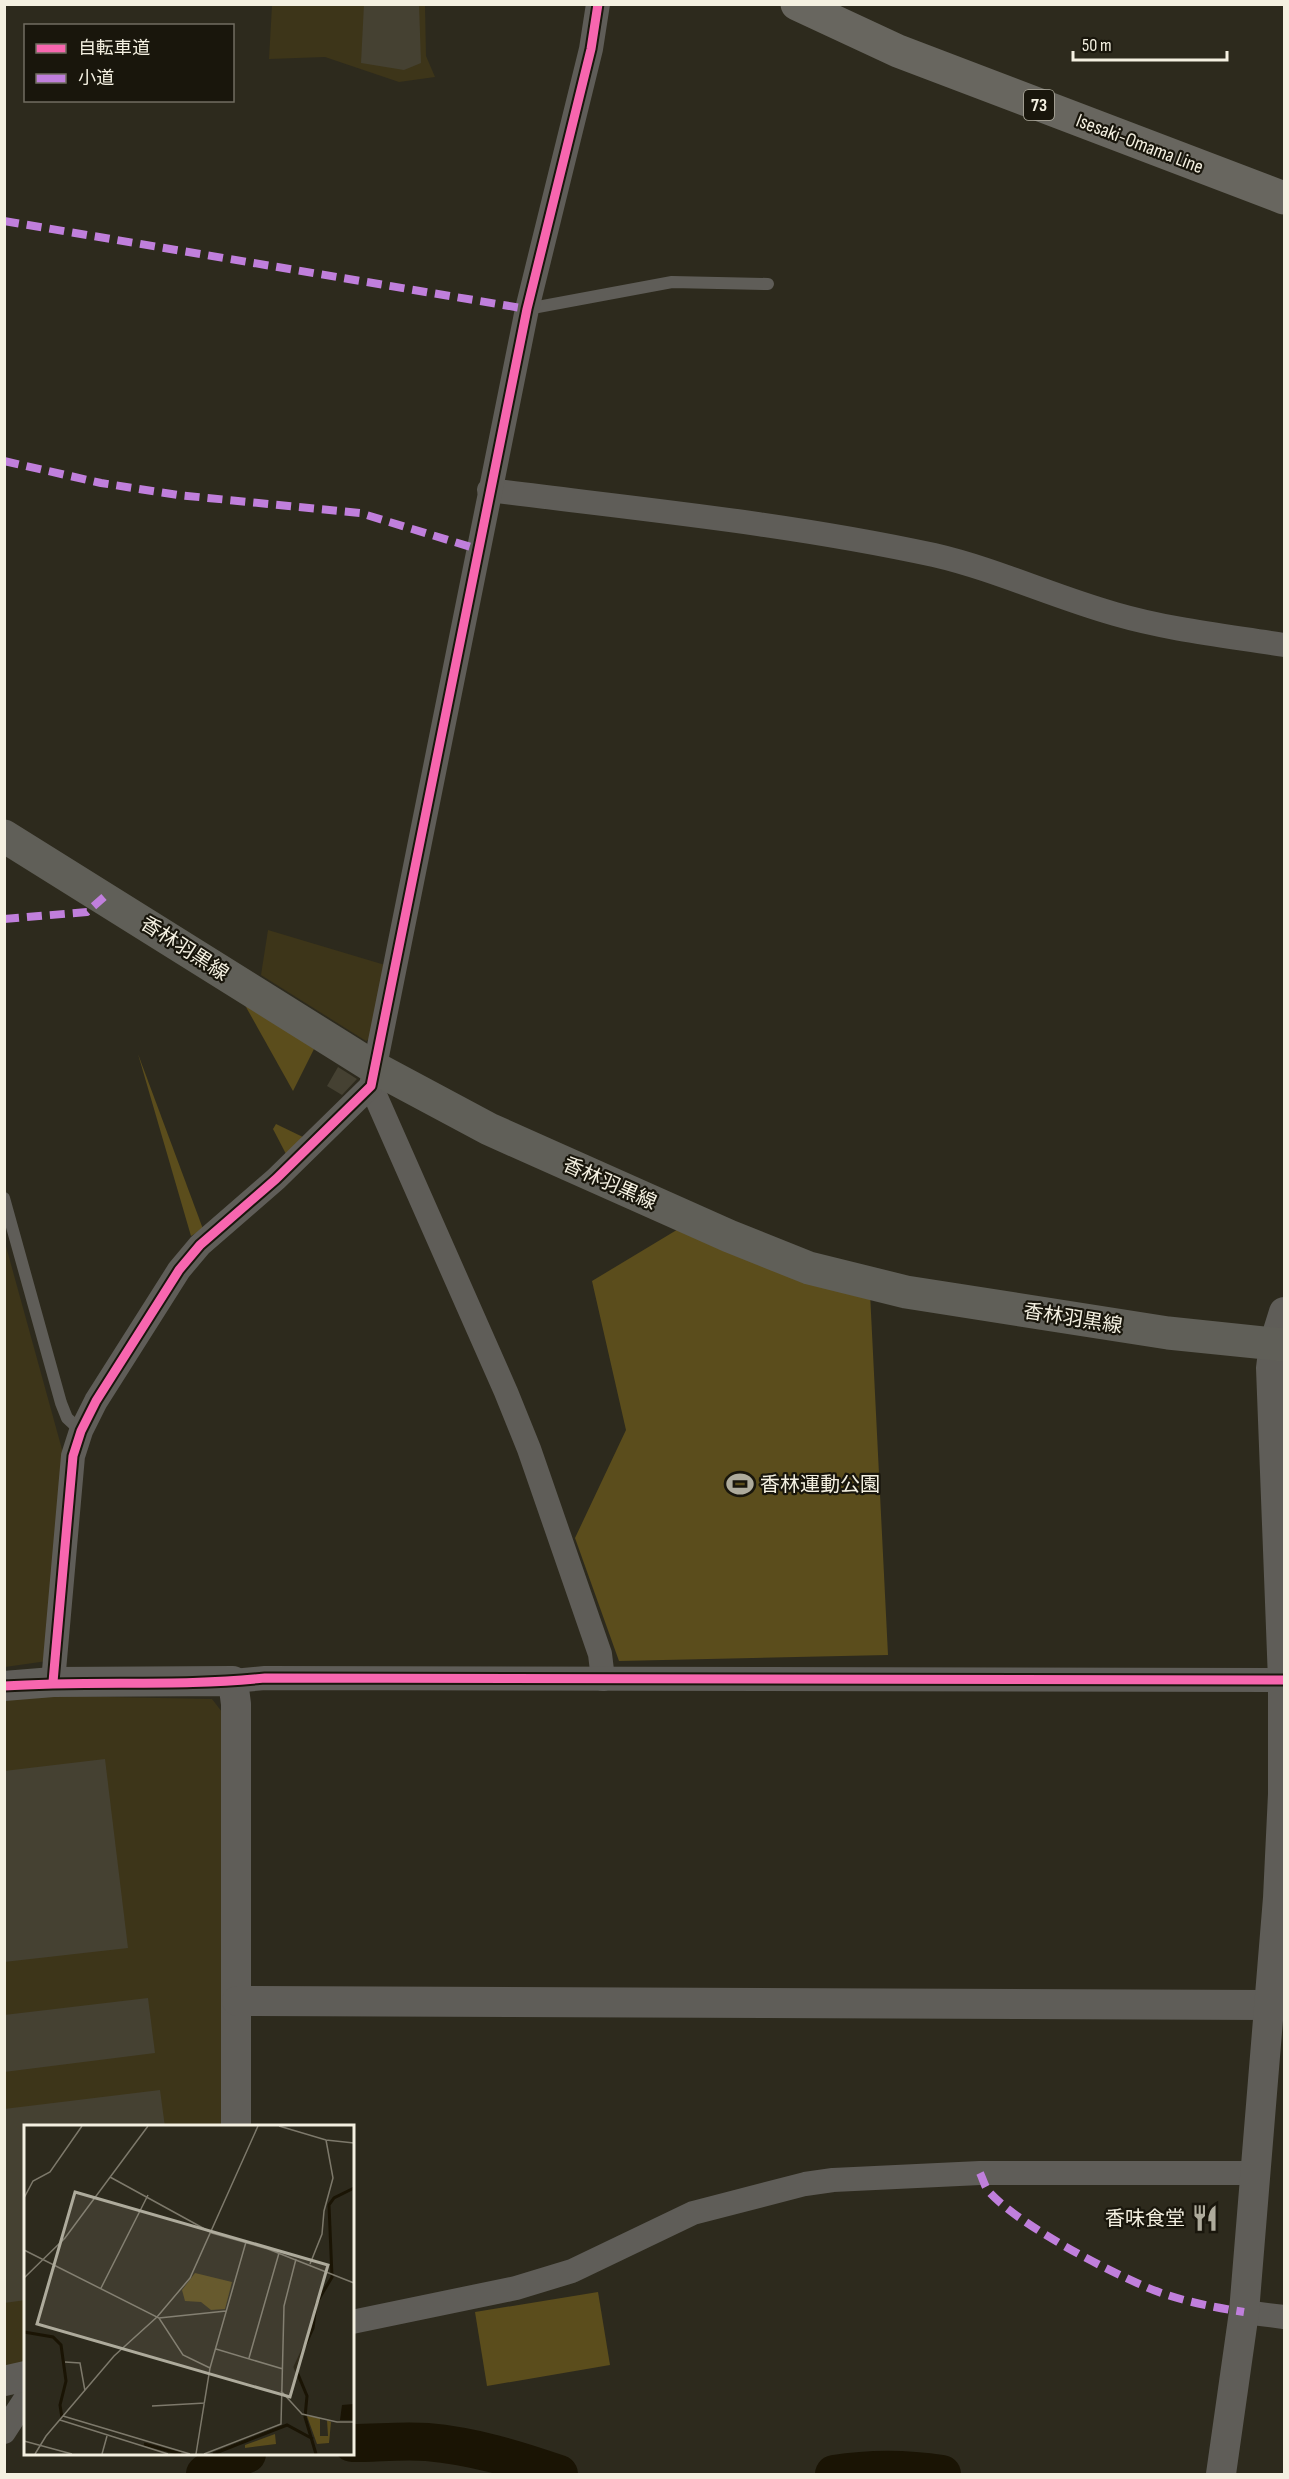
<svg xmlns="http://www.w3.org/2000/svg" width="1289" height="2479" viewBox="0 0 1289 2479" font-family="'Sofia Sans Condensed','Noto Sans JP',sans-serif">
  <rect width="100%" height="100%" fill="#2d2a1d"/>
  <g fill="#3d3519">
    <polygon points="272,5 425,5 426,56 435,77 399,82 325,57 269,59"/>
    <polygon points="268,930 385,965 373,1037 366,1041 261,975"/>
    <polygon points="4,1239 63,1453 47,1661 5,1667"/>
    <polygon points="57,1696 212,1699 222,1712 225,2126 26,2126 25,2366 5,2370 5,1700"/>
  </g>
  <g fill="#5b4d1c">
    <polygon points="241,998 314,1049 293,1091"/>
    <polygon points="138,1054 203,1229 191,1236"/>
    <polygon points="276,1124 305,1138 286,1154 273,1129"/>
    <polygon points="685,1225 870,1293 888,1655 619,1661 575,1538 626,1430 592,1281"/>
    <polygon points="598,2292 610,2365 487,2386 475,2312"/>
  </g>
  <g fill="none" stroke-linecap="round" stroke-linejoin="round">
    <g stroke="#1a1404" stroke-width="38">
      <path d="M352,2443C377,2443 403,2440 427,2442C473,2446 516,2459 559,2474"/>
      <polyline points="205,2474 213,2468 247,2454"/>
      <path d="M834,2474C871,2468 904,2468 942,2474"/>
    </g>
  </g>
  <g fill="#454132">
    <polygon points="364,4 419,4 421,63 404,70 361,63"/>
    <polygon points="338,1067 357,1079 342,1095 327,1086"/>
    <polygon points="105,1759 128,1948 4,1962 4,1771"/>
    <polygon points="148,1998 155,2053 4,2072 4,2015"/>
    <polygon points="160,2090 165,2127 26,2127 26,2300 4,2303 4,2109"/>
  </g>
  <g fill="none" stroke-linecap="round" stroke-linejoin="round">
    <g stroke="#5f5d58" stroke-width="12">
      <polyline points="527,309 672,282 768,284"/>
      <polyline points="4,1198 61,1403 67,1418 81,1431"/>
    </g>
    <g stroke="#5f5d58" stroke-width="24">
      <path d="M489,490C638,509 787,523 934,555C995,569 1054,597 1115,614C1170,630 1228,636 1284,645"/>
      <polyline points="371,1086 506,1392 529,1449 600,1654 603,1679"/>
      <polyline points="233,1681 265,1678 1283,1680"/>
      <polyline points="53,1682 73,1456 81,1431 96,1401 179,1270 200,1245 276,1179 371,1086 527,309 591,49 598,4"/>
      <polyline points="1244,2312 1284,2317"/>
      <polyline points="352,2322 516,2288 572,2271 693,2213 805,2184 833,2180 980,2173 1256,2173"/>
      <polyline points="4,2432 26,2398"/>
    </g>
    <g stroke="#5f5d58" stroke-width="30">
      <polyline points="4,1686 53,1682 233,1681 236,1704 236,2126"/>
      <polyline points="237,2001 1269,2005"/>
      <polyline points="4,2381 26,2376"/>
      <polyline points="1221,2474 1244,2312 1278,1898 1283,1794 1283,1680 1271,1368 1274,1344 1284,1312"/>
    </g>
    <polyline stroke="#605f58" stroke-width="33" points="4,836 375,1068 489,1129 729,1236 809,1268 906,1292 1168,1333 1284,1345"/>
    <polyline stroke="#68665f" stroke-width="33" points="797,4 898,51 1284,198"/>
    <g stroke="#c07fdc" stroke-width="8" stroke-dasharray="15 8" stroke-linecap="butt">
      <polyline points="4,221 527,309"/>
      <polyline points="4,461 101,483 178,495 360,513 471,547"/>
      <polyline points="4,919 87,912 104,897"/>
      <path d="M980,2173C983,2179 985,2188 990,2193C1021,2226 1104,2269 1146,2287C1176,2300 1212,2307 1244,2312"/>
    </g>
    <defs>
      <g id="cycleway">
        <polyline points="53,1682 73,1456 81,1431 96,1401 179,1270 200,1245 276,1179 371,1086 527,309 591,49 598,4"/>
        <path d="M4,1686C91,1680 178,1687 265,1678L1283,1680"/>
      </g>
    </defs>
    <use href="#cycleway" stroke="#19160c" stroke-width="13"/>
    <use href="#cycleway" stroke="#f766af" stroke-width="9"/>
  </g>
  <defs>
    <symbol id="stadium-bare" viewBox="-9 -9 18 18"><path d="M0-5a6.5 5 0 1 0 0 10a6.5 5 0 1 0 0-10ZM-3.5-1.8h7v3.6h-7Z" fill="#aeab9c" stroke="#19160c" stroke-width="2.5" paint-order="stroke"/></symbol>
    <symbol id="restaurant-bare" viewBox="-9 -9 18 18"><path d="M-5-6h1v4h1v-4h1v4h1v-4h1v5L-1.5 .5V6h-2V.5L-5-1ZM5-6V6H3V1.5H1.5Q1.5-4 5-6Z" fill="#aeab9c" stroke="#19160c" stroke-width="2.5" paint-order="stroke"/></symbol>
  </defs>
  <g fill-rule="evenodd">
    <use href="#stadium-bare" x="721" y="1465" width="38" height="38"/>
    <use href="#restaurant-bare" x="1186" y="2199" width="38" height="38"/>
  </g>
  <g text-anchor="middle" stroke-width="4.5" stroke-linejoin="round" paint-order="stroke">
    <rect fill="#19160c" stroke="#b2afa1" stroke-width="1.5" x="1024" y="90" width="30" height="30" rx="4.5"/>
    <g font-size="18" font-weight="bold" fill="#f4f0e1">
      <text x="1039" y="111">73</text>
    </g>
    <g font-size="20" fill="#f4f0e1" stroke="#19160c">
      <text transform="translate(1140 143) rotate(21)" y="7">Isesaki-Omama Line</text>
      <text transform="translate(185 948) rotate(33)" y="7">香林羽黒線</text>
      <text transform="translate(610 1183) rotate(24)" y="7">香林羽黒線</text>
      <text transform="translate(1073 1318) rotate(9)" y="7">香林羽黒線</text>
    </g>
    <g font-size="20" fill="#f4f0e1" stroke="#19160c" text-anchor="start">
      <text x="760" y="1491">香林運動公園</text>
      <text x="1185" y="2225" text-anchor="end">香味食堂</text>
    </g>
  </g>
  <g transform="translate(24 2125)">
    <rect width="330" height="330" fill="#2d2a1d"/>
    <path d="M171,148L208,157L201,184L187,185L177,177L161,176L158,165ZM283,291L296,293V311H304L303,295L307,297L305,318L293,319ZM251,309L252,319L221,323V320Z" fill="#5b4d1c"/>
    <path d="M330,279V295H316L318,280Z" fill="#1a1404"/>
    <path fill="none" stroke="#1a1404" stroke-width="3" d="M0,207L29,212L37,220L42,256L36,280L38,293M120,319L157,329M189,329L263,300L289,314M292,329L281,292L283,271L271,242L289,203L292,179L308,152L305,80L310,73L330,63"/>
    <path fill="none" stroke="#7d796b" stroke-width="1.5" d="M255,1L302,15L330,18M86,52L188,108L244,124L330,158M0,73L9,56L26,47L58,1M0,125L135,193L159,230L186,243M286,139L298,109L300,86L309,53L302,15M0,153L41,113L124,1M77,163L124,70M135,193L202,186M192,224L259,244M225,233L255,128M41,237L56,238L61,266M257,266L278,289L313,297H330M128,281L181,278M39,291L166,329M36,295L144,329M0,316L48,329M11,329L22,311L90,231L133,192L166,153L234,1M78,329L83,311M172,329L186,243L222,117M180,329L257,299L260,181L272,134"/>
    <path fill="#aeab9c" fill-opacity="0.15" stroke="#aeab9c" stroke-width="3" d="M51,67L304,140L266,272L13,199Z"/>
    <rect width="330" height="330" fill="none" stroke="#f4f0e1" stroke-width="3"/>
  </g>
  <rect width="1289" height="2479" fill="none" stroke="#f4f0e1" stroke-width="12"/>
  <rect x="24" y="24" width="210" height="78" fill="#19160c" stroke="#716d61" stroke-width="1.5"/>
  <rect x="36" y="44" width="30" height="9" fill="#f766af" stroke="#716d61" stroke-width="1.5"/>
  <text x="78" y="54" font-size="18" fill="#f4f0e1">自転車道</text>
  <rect x="36" y="74" width="30" height="9" fill="#c07fdc" stroke="#716d61" stroke-width="1.5"/>
  <text x="78" y="84" font-size="18" fill="#f4f0e1">小道</text>
  <path d="M1073 51v9h154v-9" fill="none" stroke="#f4f0e1" stroke-width="3"/>
  <text x="1082" y="51" font-size="18" fill="#f4f0e1" stroke="#19160c" stroke-width="4.5" paint-order="stroke">50 m</text>
</svg>
